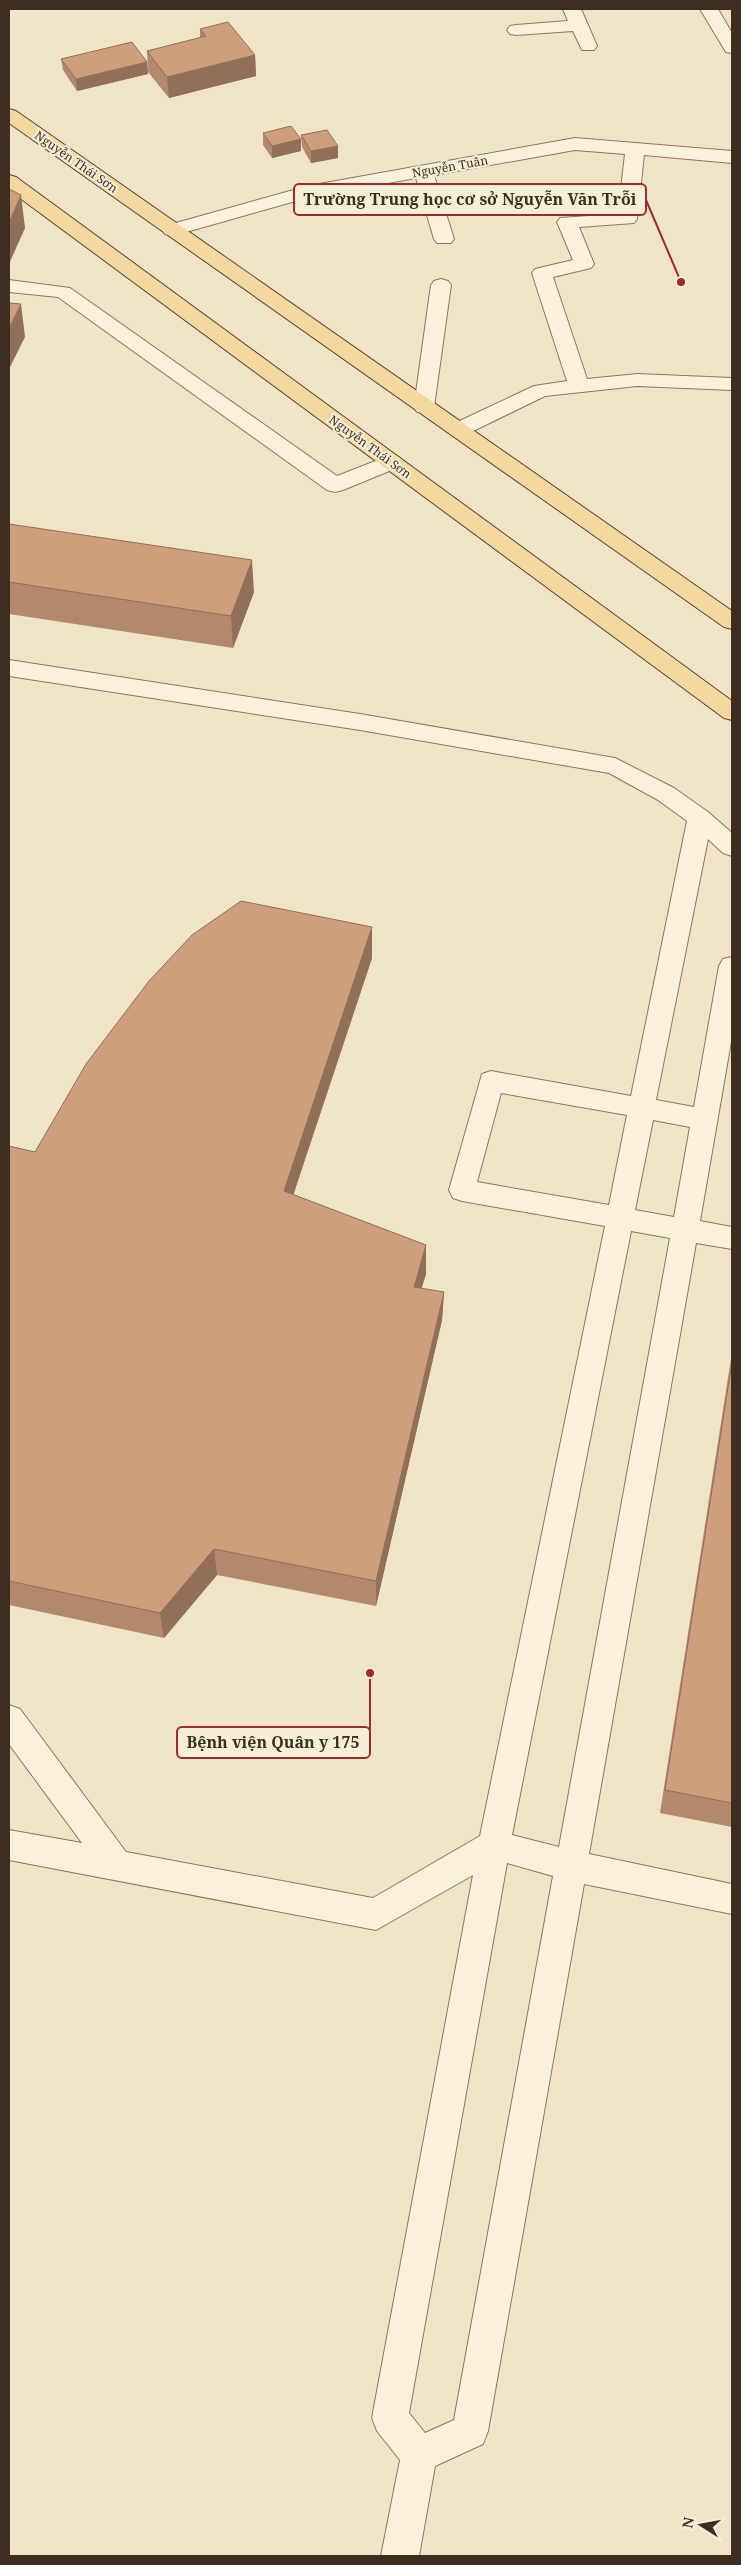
<svg xmlns="http://www.w3.org/2000/svg" width="741" height="2565" viewBox="0 0 741 2565" font-family="'Noto Serif',serif">
  <rect width="100%" height="100%" fill="#f0e4c8"/>
  <g fill="none" stroke-linecap="round" stroke-linejoin="round">
    <defs>
      <g id="minor">
        <polygon points="563,9 581,9 597,46 594,50 582,50 573,31 516,35 510,34 507,30 510,26 516,25 568,21"/>
        <polygon points="700,9 718,9 732,33 732,53 726,52"/>
        <polygon points="575,138 732,151 732,163 644,155 637,219 634,223 579,227 594,264 591,268 553,277 587,379 637,374 732,378 732,390 637,386 545,396 465,435 458,437 451,435 448,430 451,425 534,386 567,381 532,273 535,269 573,260 557,222 560,218 618,214 625,154 575,150 434,175 454,239 451,243 437,243 434,239 416,178 310,197 172,236 165,234 162,230 165,226 308,186"/>
        <polygon points="441,279 448,281 451,285 434,407 431,412 424,413 417,412 414,407 431,285 434,281"/>
        <polygon points="9,280 70,288 337,476 391,455 399,457 402,462 399,467 343,490 335,492 327,490 58,297 9,292"/>
        <path d="M9,660L360,714L615,758L674,788L708,812L732,833V856L723,853L708,839L656,1100L694,1107L719,966L723,959L732,957V1036L700,1221L732,1227V1249L696,1243L589,1854L732,1884V1914L584,1884L488,2431L483,2444L435,2466L419,2556H381L400,2460L377,2431L372,2418L473,1875L376,1930L9,1860V1830L82,1843L9,1744V1705L20,1709L126,1852L373,1898L480,1836L605,1226L462,1201L453,1198L449,1190L482,1074L491,1071L631,1096L687,821L658,800L609,773L360,730L9,676ZM501,1093L627,1115L609,1205L477,1182ZM653,1120L690,1127L674,1217L635,1210ZM631,1231L670,1238L559,1847L512,1835ZM507,1863L553,1876L454,2420L425,2433L409,2413Z"/>
      </g>
      <g id="major">
        <polygon points="9,109 16,111 732,611 732,629 724,627 9,123"/>
        <polygon points="9,175 16,177 732,701 732,720 724,718 9,190"/>
      </g>
    </defs>
    <use href="#minor" stroke="#8d765c" stroke-width="2"/>
    <use href="#major" stroke="#5b4430" stroke-width="2"/>
    <use href="#minor" fill="#faf1dc" fill-rule="evenodd"/>
    <use href="#major" fill="#f3d9a0" fill-rule="evenodd"/>
  </g>
  <g fill="#b2896c">
    <polygon points="200,29 255,55 256,76 169,98 148,72 147,51 200,38"/>
    <polygon points="61,59 147,62 148,74 77,91 63,70"/>
    <polygon points="263,133 301,151 272,158 263,145"/>
    <polygon points="301,135 338,158 311,163 302,147"/>
    <polygon points="9,524 254,592 233,648 9,614"/>
    <polygon points="372,927 372,958 293,1195 426,1245 426,1274 421,1289 444,1292 442,1320 376,1606 217,1575 164,1638 9,1605 9,1146 35,1152"/>
    <polygon points="732,1352 732,1827 660,1813"/>
  </g>
  <g fill="#916f58">
    <polygon points="255,55 256,76 169,98 167,77"/>
    <polygon points="147,62 148,74 77,91 76,79"/>
    <polygon points="301,139 301,151 272,158 272,146"/>
    <polygon points="338,146 338,158 311,163 311,151"/>
    <polygon points="21,195 25,228 9,264 9,223"/>
    <polygon points="21,304 25,337 9,369 9,328"/>
    <polygon points="252,560 254,592 233,648 231,616"/>
    <polygon points="372,927 372,958 285,1220 284,1191"/>
    <polygon points="426,1245 426,1274 413,1316 414,1287"/>
    <polygon points="444,1292 442,1320 376,1606 376,1581"/>
    <polygon points="214,1549 217,1575 164,1638 160,1613"/>
  </g>
  <g fill="#cf9f7d" stroke="#916f58">
    <polygon points="228,22 255,55 167,77 147,51 206,36 200,29"/>
    <polygon points="132,42 147,62 76,79 61,59"/>
    <polygon points="291,126 301,139 272,146 263,133"/>
    <polygon points="327,130 338,146 311,151 301,135"/>
    <polygon points="9,189 21,195 9,223"/>
    <polygon points="9,303 21,304 9,328"/>
    <polygon points="9,524 252,560 231,616 9,582"/>
    <polygon points="241,901 372,927 284,1191 426,1245 414,1287 444,1292 376,1581 214,1549 160,1613 9,1581 9,1146 35,1152 86,1064 149,981 192,935"/>
    <polygon points="732,1362 732,1803 665,1790"/>
  </g>
  <g text-anchor="middle" stroke-width="4" stroke-linejoin="round" paint-order="stroke">
    <g font-size="12" fill="#3d2e20" stroke="#f7eed8">
      <text transform="translate(76 162) rotate(35)" y="4">Nguyễn Thái Sơn</text>
      <text transform="translate(450 167) rotate(-10)" y="4">Nguyễn Tuân</text>
      <text transform="translate(370 447) rotate(36)" y="4">Nguyễn Thái Sơn</text>
    </g>
  </g>
  <path fill="none" stroke="#9e2a2b" stroke-width="2" d="M681 282L646 200M370 1673L370 1742"/>
  <g fill="#9e2a2b" stroke="#f7eed8" stroke-width="2">
    <circle cx="681" cy="282" r="5"/>
    <circle cx="370" cy="1673" r="5"/>
  </g>
  <g fill="#f7eed8" stroke="#9e2a2b" stroke-width="2">
    <rect x="294" y="184" width="352" height="31" rx="5"/>
    <rect x="177" y="1727" width="193" height="31" rx="5"/>
  </g>
  <g font-size="16" text-anchor="middle" font-weight="bold" fill="#3d2e20">
    <text x="470" y="205">Trường Trung học cơ sở Nguyễn Văn Trỗi</text>
    <text x="273" y="1748">Bệnh viện Quân y 175</text>
  </g>
  <rect width="741" height="2565" fill="none" stroke="#3d2e20" stroke-width="20"/>
  <g transform="translate(701 2525) rotate(281)" stroke="#f7eed8" stroke-width="4" paint-order="stroke">
  <path d="M0-4L9 19L0 12L-9 19Z" fill="#3d2e20"/>
  <text y="-8" font-size="14" font-weight="bold" text-anchor="middle" fill="#3d2e20">N</text>
  </g>
</svg>
